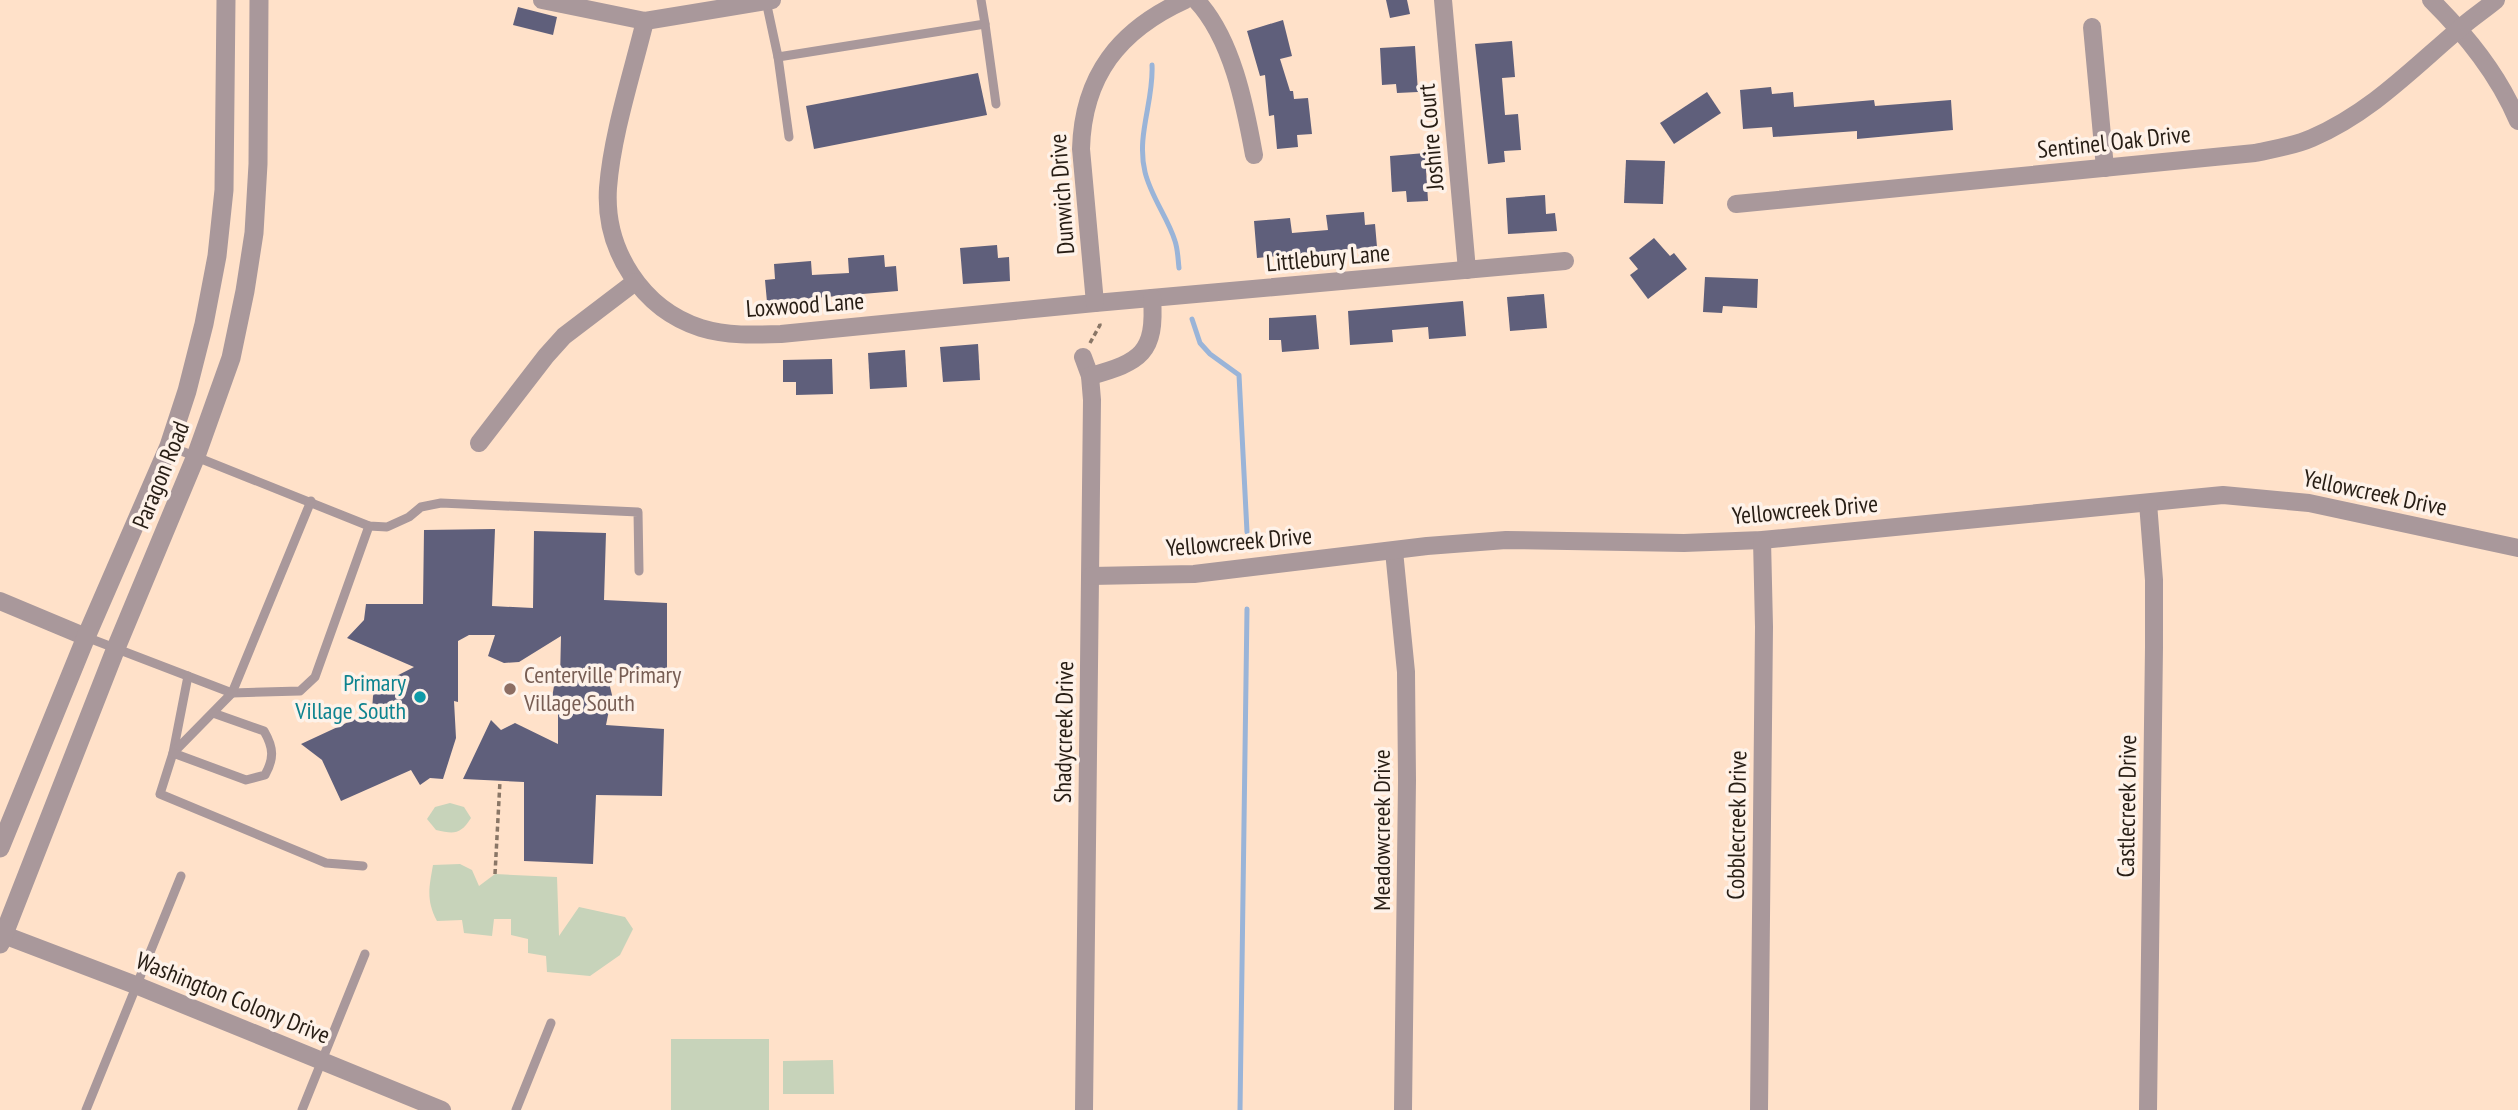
<svg xmlns="http://www.w3.org/2000/svg" width="2518" height="1110" viewBox="0 0 2518 1110" font-family="'PT Sans Narrow',sans-serif">
  <rect width="100%" height="100%" fill="#ffe1c9"/>
  <g fill="#c7d3ba">
    <path d="M450,803L464,807L471,818C460,835 454,834 436,830L427,819L435,807Z"/>
    <path d="M460,864L472,870L479,886L495,874L557,877L559,936L579,907L625,917L633,929L620,955L590,976L547,972L546,956L528,953V939L511,935V919H494L492,936L464,933L462,920L437,921C426,900 429,888 433,865Z"/>
    <rect x="671" y="1039" width="98" height="71"/>
    <polygon points="833,1060 834,1094 783,1094 783,1061"/>
  </g>
  <g fill="none" stroke-linecap="round" stroke-linejoin="round">
    <g stroke="#9ab4d8" stroke-width="5">
      <path d="M1152,65C1154,101 1136,135 1145,172C1151,197 1168,218 1175,241C1178,250 1178,260 1179,268"/>
      <polyline points="1192,319 1200,343 1210,354 1239,375 1247,532"/>
      <polyline points="1240,1110 1247,609"/>
    </g>
  </g>
  <g fill="#5f5f7b">
    <polygon points="1386,0 1407,0 1410,14 1390,18"/>
    <polygon points="518,7 557,17 553,35 513,25"/>
    <polygon points="1283,20 1292,56 1280,59 1290,91 1293,91 1294,99 1308,98 1312,134 1297,135 1298,147 1277,149 1274,115 1269,116 1265,75 1260,76 1247,31"/>
    <polygon points="1512,41 1515,77 1502,78 1505,115 1518,114 1521,150 1504,151 1505,162 1488,164 1475,44"/>
    <polygon points="1415,46 1418,92 1397,93 1396,84 1382,85 1380,48"/>
    <polygon points="978,73 987,115 814,149 806,106"/>
    <polygon points="1771,87 1772,94 1793,92 1794,107 1874,100 1875,106 1951,100 1953,130 1857,139 1857,131 1773,137 1772,127 1743,129 1740,90"/>
    <polygon points="1707,92 1721,113 1674,144 1660,123"/>
    <polygon points="1425,153 1428,201 1407,202 1406,191 1392,192 1390,156"/>
    <polygon points="1626,160 1665,161 1663,204 1624,203"/>
    <polygon points="1545,195 1546,214 1555,213 1557,231 1508,234 1506,198"/>
    <polygon points="1364,212 1365,225 1375,224 1377,247 1257,258 1254,221 1290,218 1292,233 1328,230 1326,215"/>
    <polygon points="1654,238 1670,256 1674,253 1687,269 1648,299 1630,275 1638,269 1629,258"/>
    <polygon points="997,245 998,258 1009,257 1010,281 963,284 960,248"/>
    <polygon points="884,255 885,267 896,266 898,291 767,302 765,280 775,279 774,264 811,261 812,275 849,273 848,258"/>
    <polygon points="1705,277 1758,279 1757,308 1723,306 1722,313 1703,312"/>
    <polygon points="1544,294 1547,328 1510,331 1507,297"/>
    <polygon points="1463,301 1466,336 1429,339 1428,327 1392,330 1393,342 1350,345 1348,311"/>
    <polygon points="1316,315 1319,349 1282,352 1281,340 1269,340 1269,318"/>
    <polygon points="978,344 980,380 943,382 940,347"/>
    <polygon points="905,350 907,387 870,389 868,353"/>
    <polygon points="832,359 833,394 796,395 796,382 783,382 783,360"/>
    <polygon points="495,529 492,606 533,608 534,531 606,533 604,600 667,603 667,672 606,670 612,695 606,725 664,729 662,796 596,795 593,864 524,861 524,782 463,779 491,720 501,730 515,723 558,744 558,709 552,698 554,686 560,679 561,636 519,662 504,663 488,656 495,635 469,635 458,641 458,702 454,701 456,738 443,779 430,778 420,785 411,770 341,801 322,760 301,744 372,711 373,696 377,686 414,667 347,638 364,620 366,604 423,604 424,530"/>
  </g>
  <g fill="none" stroke-linecap="round" stroke-linejoin="round">
    <g stroke="#897666" stroke-width="3.5" stroke-dasharray="5 3.5" stroke-linecap="butt">
      <polyline points="1090,343 1100,325 1099,321"/>
      <polyline points="495,874 500,781"/>
    </g>
    <g stroke="#a9989b" stroke-width="9">
      <polyline points="766,1 778,57 985,24 981,0"/>
      <polyline points="985,24 996,104"/>
      <polyline points="778,57 789,137"/>
      <polyline points="169,446 369,526 387,527 409,517 421,507 441,503 638,512 639,571"/>
      <polyline points="86,637 232,693 300,691 315,677 369,526"/>
      <polyline points="188,676 173,753 160,794 326,863 363,866"/>
      <polyline points="174,752 232,693 311,501"/>
      <path d="M173,753L246,780L265,775C274,759 274,748 264,731L213,713"/>
      <polyline points="86,1110 181,876"/>
      <polyline points="302,1110 365,954"/>
      <polyline points="516,1110 551,1023"/>
    </g>
    <g stroke="#a9989b" stroke-width="18">
      <polyline points="542,0 645,21 772,0"/>
      <path d="M1196,0C1232,38 1245,105 1254,155"/>
      <polyline points="1443,0 1467,270"/>
      <path d="M2431,0C2467,36 2498,74 2518,121"/>
      <path d="M645,21C632,74 612,135 608,188C604,250 642,309 701,328C727,336 754,335 781,334L1095,303L1565,261"/>
      <polyline points="2092,27 2105,168"/>
      <path d="M1736,204L2255,153C2274,149 2294,146 2312,138C2370,113 2411,70 2458,30C2470,19 2484,10 2496,0"/>
      <path d="M1095,303L1081,149C1083,76 1119,30 1185,0"/>
      <polyline points="1083,357 1090,376 1092,400 1084,1110"/>
      <path d="M1090,376C1141,362 1156,353 1152,298"/>
      <polyline points="479,443 546,356 564,336 635,282"/>
      <polyline points="1394,551 1406,672 1407,780 1403,1110"/>
      <polyline points="1091,576 1194,574 1427,546 1506,540 1684,543 1762,540 2223,495 2309,503 2518,548"/>
      <polyline points="0,601 86,637"/>
      <polyline points="4,935 138,986 442,1110"/>
      <polyline points="1759,1110 1764,627 1762,540"/>
      <polyline points="2148,1110 2154,647 2154,580 2148,503"/>
    </g>
    <g stroke="#a9989b" stroke-width="19">
      <polyline points="0,848 86,637 169,446 187,391 204,324 217,256 224,190 226,0"/>
      <polyline points="0,944 116,648 196,456 231,358 245,291 254,233 258,164 259,0"/>
    </g>
  </g>
  <circle fill="#8d6e63" stroke="#fef2e9" stroke-width="2.5" cx="510" cy="689" r="7"/>
  <circle fill="#0f9aa8" stroke="#fef2e9" stroke-width="2.5" cx="420" cy="697" r="7"/>
  <g text-anchor="middle" stroke-width="7" stroke-linejoin="round" paint-order="stroke">
    <g font-size="24" fill="#271d14" stroke="#fef2e9">
      <text transform="translate(1431 137) rotate(-95)" y="8">Joshire Court</text>
      <text transform="translate(2114 142) rotate(-6)" y="8">Sentinel Oak Drive</text>
      <text transform="translate(1062 194) rotate(-94)" y="8">Dunwich Drive</text>
      <text transform="translate(1328 258) rotate(-5)" y="8">Littlebury Lane</text>
      <text transform="translate(805 305) rotate(-4)" y="8">Loxwood Lane</text>
      <text transform="translate(161 475) rotate(-68)" y="8">Paragon Road</text>
      <text transform="translate(2375 493) rotate(12)" y="8">Yellowcreek Drive</text>
      <text transform="translate(1805 510) rotate(-5)" y="8">Yellowcreek Drive</text>
      <text transform="translate(1239 542) rotate(-5)" y="8">Yellowcreek Drive</text>
      <text transform="translate(1064 732) rotate(-89)" y="8">Shadycreek Drive</text>
      <text transform="translate(2127 806) rotate(-89)" y="8">Castlecreek Drive</text>
      <text transform="translate(1737 825) rotate(-89)" y="8">Cobblecreek Drive</text>
      <text transform="translate(1382 830) rotate(-90)" y="8">Meadowcreek Drive</text>
      <text transform="translate(233 998) rotate(22)" y="8">Washington Colony Drive</text>
    </g>
    <g font-size="24" fill="#785e54" stroke="#fef2e9" text-anchor="start">
      <text x="524" y="683">Centerville Primary<tspan x="524" dy="28">Village South</tspan></text>
    </g>
    <g font-size="24" fill="#0d838f" stroke="#fef2e9" text-anchor="end">
      <text x="406" y="691">Primary<tspan x="406" dy="28">Village South</tspan></text>
    </g>
  </g>
</svg>
